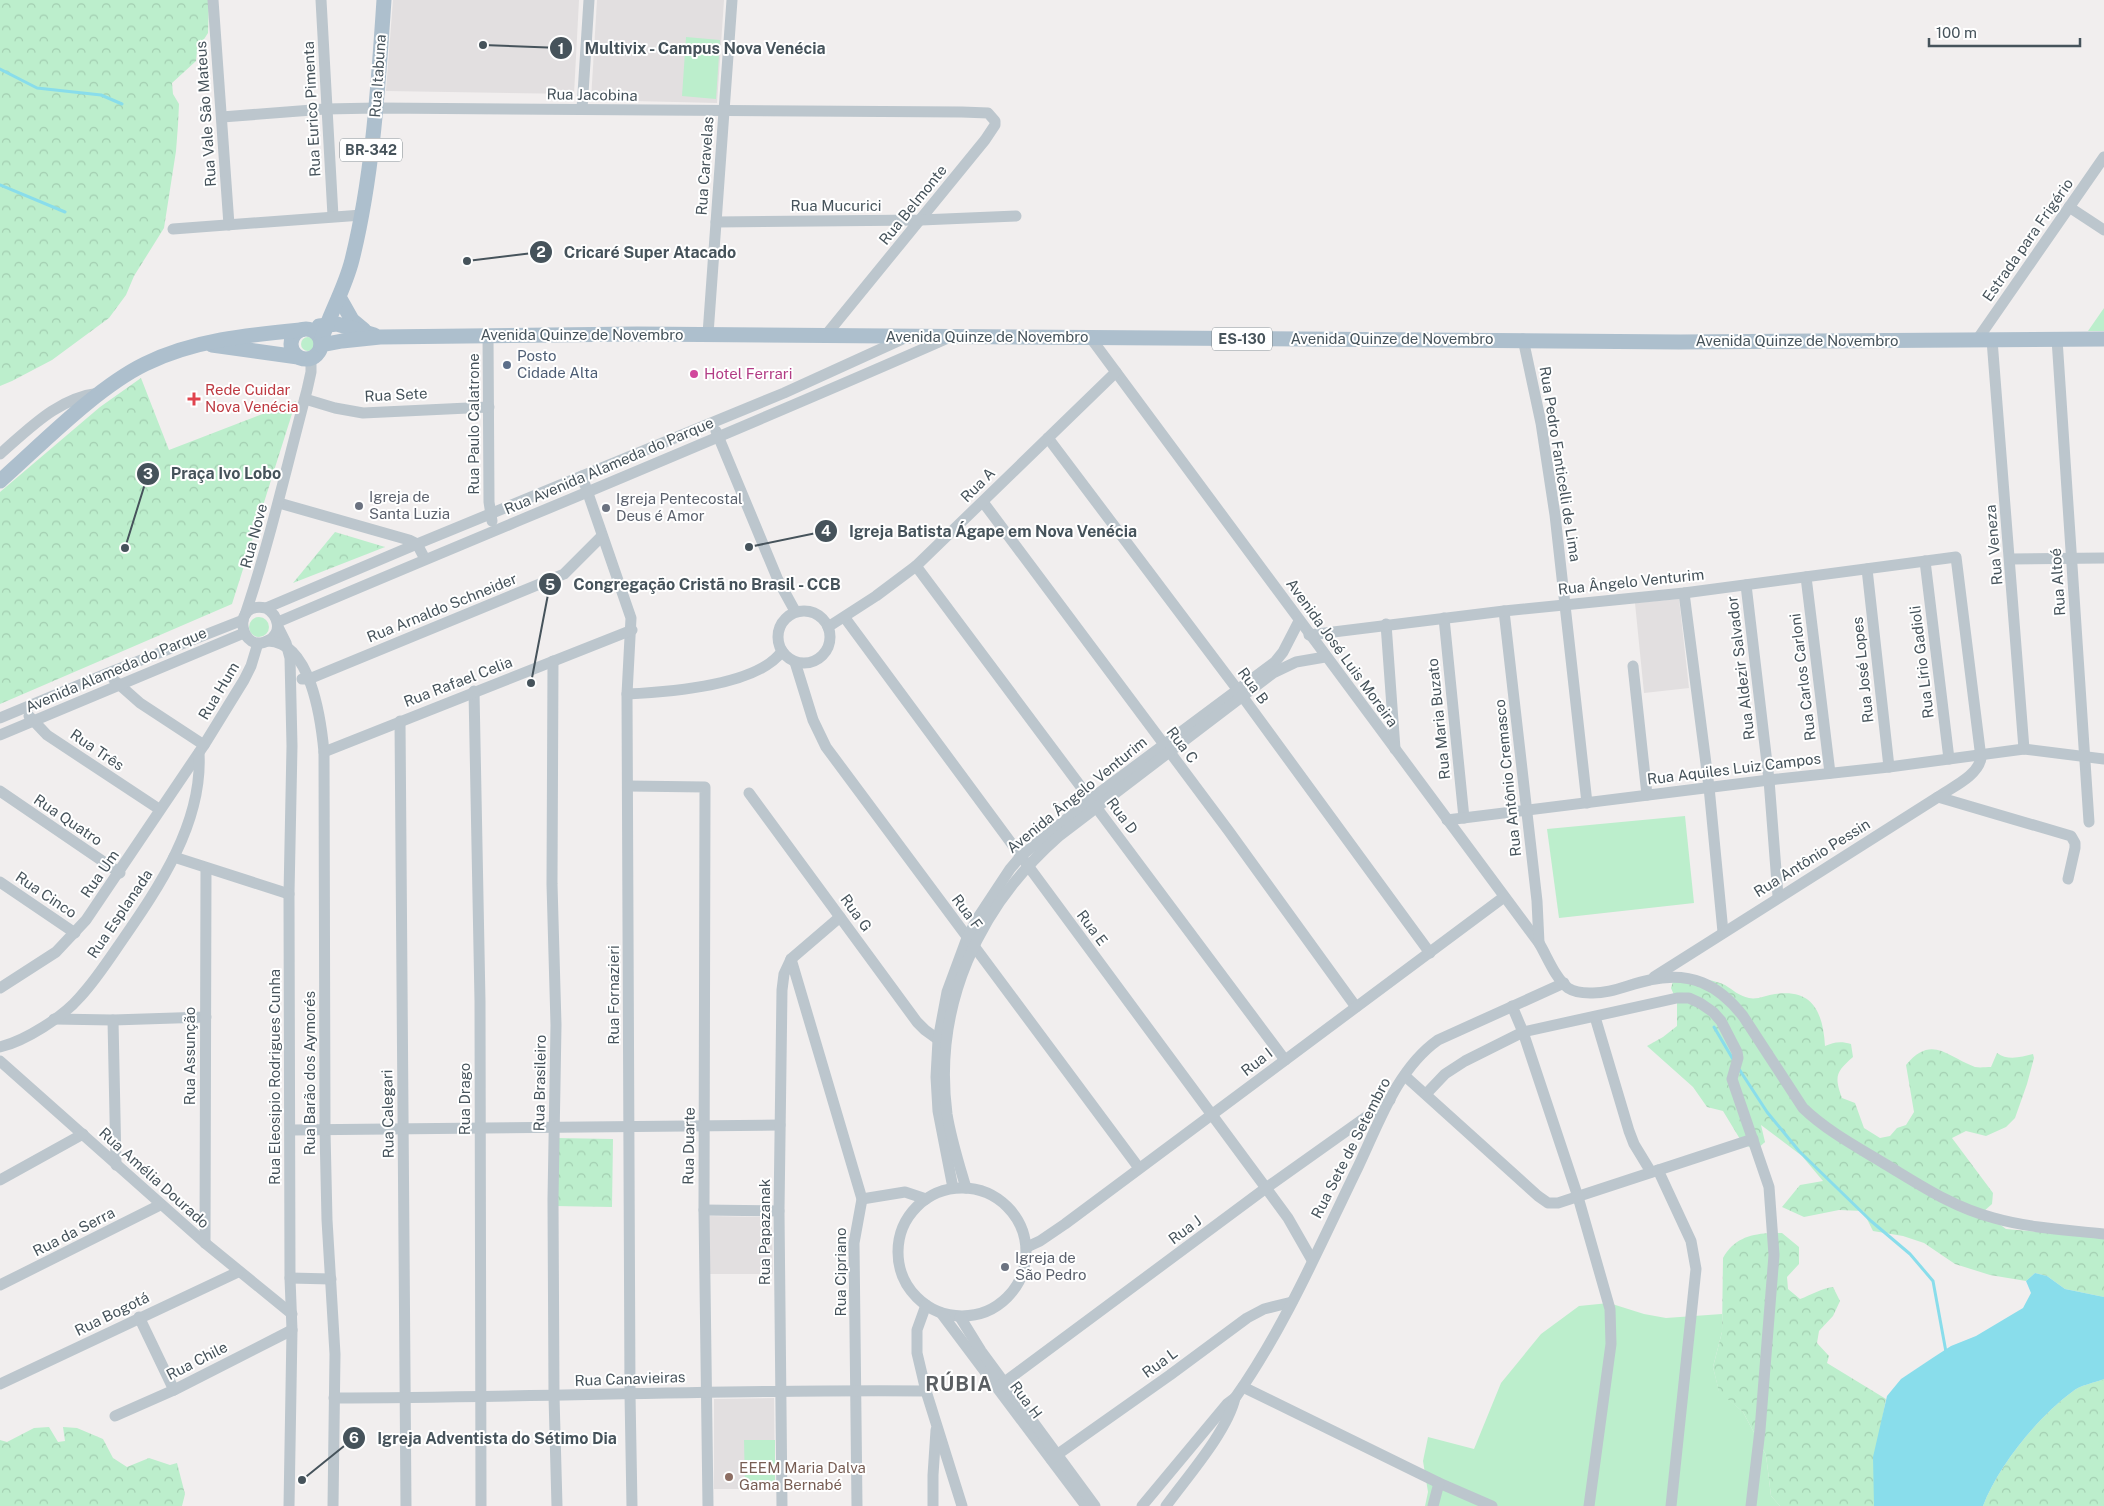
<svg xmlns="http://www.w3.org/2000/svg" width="2104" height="1506" viewBox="0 0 2104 1506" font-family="'Public Sans',sans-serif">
  <defs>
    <pattern id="forest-crowns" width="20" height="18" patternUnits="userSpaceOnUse" patternTransform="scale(1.25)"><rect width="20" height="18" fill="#bceecc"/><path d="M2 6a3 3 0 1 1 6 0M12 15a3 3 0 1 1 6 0" fill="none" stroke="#a3ceb1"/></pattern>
  </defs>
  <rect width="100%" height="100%" fill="#f1eeee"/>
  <g fill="#e2dfe0">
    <polygon points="393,0 579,0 574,94 386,91"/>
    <polygon points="597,0 724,0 717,103 591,100"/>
    <polygon points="1679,599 1689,688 1644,693 1635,603"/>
    <polygon points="708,1216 772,1217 773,1274 709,1274"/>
    <polygon points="774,1398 775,1489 714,1489 714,1399"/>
  </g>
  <g fill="#bceecc">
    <polygon points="686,37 720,40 716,99 682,96"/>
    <polygon points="2104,308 2104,331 2087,331 2088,331"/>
    <circle cx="308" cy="344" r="7"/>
    <circle cx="259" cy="627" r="10"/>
    <polygon points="1685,816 1694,903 1559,918 1547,829"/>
    <polygon points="1609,1303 1644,1314 1666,1318 1722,1314 1722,1332 1713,1367 1719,1391 1743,1412 1766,1455 1771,1496 1780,1506 1425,1506 1428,1492 1423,1461 1428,1437 1474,1449 1501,1383 1541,1334 1579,1306"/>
    <polygon points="744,1440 775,1440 775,1489 745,1489"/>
  </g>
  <g fill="url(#forest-crowns)">
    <polygon points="0,0 208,0 209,2 208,33 197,50 196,61 172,83 173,94 179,104 178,125 176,151 164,228 134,276 126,295 109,318 52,360 12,381 0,386"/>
    <polygon points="141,378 169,450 296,401 232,604 0,704 0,492 100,407"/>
    <polygon points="335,532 385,547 293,583"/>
    <path d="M1691,977C1703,979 1714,980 1725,985C1733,990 1739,996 1749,998C1757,1000 1767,995 1775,994C1814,988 1823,1014 1825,1046C1834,1042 1841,1041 1851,1044L1853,1057C1836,1072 1834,1076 1842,1098L1855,1103L1864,1128L1880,1138L1890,1136L1897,1128L1906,1125L1914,1112L1906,1065C1932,1034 1947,1057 1975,1067C1980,1068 1986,1067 1991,1067L1997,1053C2008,1061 2021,1057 2033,1054L2034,1058L2027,1084L2015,1118L2006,1127L1986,1136L1966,1131L1952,1138L1993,1193L1992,1204L1983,1212L2006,1229L2061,1234L2104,1235V1297L2065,1289L2047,1276L2035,1273L2026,1281L1990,1275L1955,1264L1924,1243L1903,1236L1873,1231L1863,1211L1839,1210L1804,1217L1782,1207L1800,1185L1823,1181L1802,1156L1761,1125L1765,1142L1756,1150L1743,1144L1723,1111L1707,1107L1693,1087L1647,1046L1663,1037L1677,1026V1002L1671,988L1674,978Z"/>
    <polygon points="556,1138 613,1139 612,1207 555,1206"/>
    <path d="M1768,1233H1782L1799,1247V1264L1787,1277L1788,1289L1800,1299C1811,1295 1822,1288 1833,1287L1840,1301L1833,1316L1819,1331L1817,1343L1829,1356L1827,1363L1886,1399L1882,1420L1874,1506H1780L1771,1496L1766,1455L1743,1412L1719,1392L1713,1367L1722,1332L1723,1258C1734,1239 1748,1235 1768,1233Z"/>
    <path d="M2104,1379V1506H1983C1998,1466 2038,1417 2072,1392C2080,1385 2094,1383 2104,1379Z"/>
    <polygon points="49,1427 58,1442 65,1441 63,1427 77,1428 103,1439 113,1458 127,1467 149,1458 170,1465 177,1463 185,1494 182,1506 0,1506 0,1440 7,1442 34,1428"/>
  </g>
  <path fill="#89ddeb" d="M2035,1273L2047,1276L2065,1289L2104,1297V1379C2094,1383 2080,1385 2072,1392C2038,1417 1998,1466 1983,1506H1874L1873,1457L1887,1396L1901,1379L1934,1357L1951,1346L1976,1336L2023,1308L2031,1293L2026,1281Z"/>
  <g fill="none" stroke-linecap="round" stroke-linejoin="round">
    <g stroke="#89ddeb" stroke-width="3">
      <polyline points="0,69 37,88 101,95 122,104"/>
      <polyline points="0,185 65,212"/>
      <polyline points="1714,1027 1734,1061"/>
      <polyline points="1739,1069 1767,1112 1799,1151 1871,1221 1910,1254 1933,1281 1946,1352"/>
    </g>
    <g stroke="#bcc6cd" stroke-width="11">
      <polyline points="213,0 229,225"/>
      <polyline points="321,0 333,216"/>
      <polyline points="582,109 589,0"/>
      <polyline points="222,117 325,109 377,108 962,112 988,113 995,121 995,125 985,140 826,335"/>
      <polyline points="2069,207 2104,230"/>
      <polyline points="716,222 921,220 1016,216"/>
      <polyline points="173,229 362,215"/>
      <polyline points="708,334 732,0"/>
      <polyline points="488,335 489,502 492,521"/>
      <path d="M1090,337L1539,943C1547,956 1555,978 1568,988C1574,992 1583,993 1590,993C1611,994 1629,984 1650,980C1690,971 1718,984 1743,1016L1803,1108C1827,1131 1857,1147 1885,1164C1920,1185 1954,1208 1994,1218C2029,1228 2068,1230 2104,1234"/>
      <polyline points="1523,339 1541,423 1555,515 1587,803"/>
      <polyline points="2057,339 2089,822"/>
      <polyline points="1977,340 2104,157"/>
      <polyline points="1992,340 2024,749"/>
      <polyline points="305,399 335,408 363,413 489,407"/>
      <polyline points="716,431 778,580 795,611"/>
      <polyline points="1048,438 1237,689 1430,953"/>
      <path d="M0,454C30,428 58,398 99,393"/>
      <polyline points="582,476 631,618 627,694 630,1394 632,1506"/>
      <polyline points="983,502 1228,830 1356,1007"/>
      <polyline points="279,503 409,540 417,544 425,559"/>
      <polyline points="2010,559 2104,558"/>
      <polyline points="1925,561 1949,759"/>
      <polyline points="916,566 1285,1060"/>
      <polyline points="1867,569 1889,767"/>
      <polyline points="1806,577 1830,773"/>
      <polyline points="1746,585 1769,780 1778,896"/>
      <polyline points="1684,593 1709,787 1723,932"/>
      <path d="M266,608C278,615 283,632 269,640C241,657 229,600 266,608L417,544L784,393L907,337"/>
      <circle cx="804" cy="637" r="26"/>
      <polyline points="1504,611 1537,901 1539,943"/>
      <path d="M245,615C270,541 287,465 307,390L311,372V359"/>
      <polyline points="845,618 1266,1188 1288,1218 1312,1260"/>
      <polyline points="1444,618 1464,818"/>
      <path d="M278,622C501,527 726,436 948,338"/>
      <polyline points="1386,624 1395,749"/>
      <polyline points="278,627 286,643 290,658 292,746 289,894 290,1278 292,1330 289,1506"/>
      <polyline points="828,627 876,596 916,566 1116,372"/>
      <path d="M1309,635L1504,611L1684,593L1956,557L1981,758C1978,776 1952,787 1938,797L1654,977"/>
      <path d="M268,641C311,642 321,720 324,752L325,1131L327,1220L335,1354L333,1506"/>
      <polyline points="553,661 552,884 556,1025 553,1199 554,1396 557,1506"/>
      <polyline points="795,662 813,720 826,747 1139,1168"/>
      <polyline points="1633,666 1647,795"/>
      <polyline points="302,679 309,679 564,574 602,536"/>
      <polyline points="114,680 140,703 204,745"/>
      <polyline points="474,691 480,1001 481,1506"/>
      <path d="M627,694C667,692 758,686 782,651"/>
      <polyline points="29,716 47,735 159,809"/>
      <polyline points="0,718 108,673 243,620"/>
      <polyline points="400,721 406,1506"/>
      <polyline points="0,735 244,633"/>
      <polyline points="324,752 632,630"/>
      <polyline points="628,786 705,787 704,1210 708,1506"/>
      <polyline points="0,791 120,873"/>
      <polyline points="749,793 917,1022 925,1030 943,1043"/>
      <polyline points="1938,797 2071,836 2075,843 2075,848 2068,879"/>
      <polyline points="1447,820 1769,780 1889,767 2024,749 2104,759"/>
      <polyline points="174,857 289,894"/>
      <polyline points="0,882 75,933"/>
      <polyline points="791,959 862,1199 854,1243 857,1506"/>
      <polyline points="0,988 56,952 86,920 204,745 244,680 251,666 258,643"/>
      <polyline points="1512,1006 1523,1032 1578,1197 1610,1309 1611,1344 1589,1506"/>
      <polyline points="1595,1017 1629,1131 1634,1144 1651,1172"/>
      <polyline points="54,1019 113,1020 206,1017"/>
      <polyline points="113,1020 116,1165"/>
      <path d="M0,1047C25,1041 63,1017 80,997C95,981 108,961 121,942C159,887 203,823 199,753"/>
      <polyline points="0,1061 205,1243 292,1314"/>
      <polyline points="1405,1076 1538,1196 1548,1203 1558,1203 1753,1139"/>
      <polyline points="1426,1094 1445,1074 1465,1061 1523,1032 1677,998 1689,998 1700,1003 1713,1012 1721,1021 1737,1052 1738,1058 1732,1079 1769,1187 1774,1255 1760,1430 1751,1506"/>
      <polyline points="291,1130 780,1125"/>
      <polyline points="1658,1170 1691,1241 1696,1269 1671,1506"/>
      <polyline points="0,1180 83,1134"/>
      <circle cx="962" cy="1252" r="64"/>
      <polyline points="953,1188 938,1111 936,1077 938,1040 947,992 967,938 977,919 1010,869 1021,856 1091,799 1275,662 1283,652 1299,621"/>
      <path d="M966,1188C959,1164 951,1139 947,1114C933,1006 978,907 1059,836L1273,673L1296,662L1325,657"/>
      <polyline points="862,1199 905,1192 926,1199"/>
      <polyline points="704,1210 779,1211"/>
      <polyline points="205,1243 206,868"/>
      <polyline points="1027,1247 1040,1241 1065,1224 1504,897"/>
      <polyline points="290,1278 331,1279"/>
      <polyline points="0,1285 160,1205"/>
      <polyline points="926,1305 917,1330 917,1353 926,1391 962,1506"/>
      <polyline points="941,1313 1086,1506"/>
      <polyline points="139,1317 174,1390"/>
      <polyline points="960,1317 981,1351 1095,1506"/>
      <polyline points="0,1384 238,1272"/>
      <polyline points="998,1387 1266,1188 1390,1100"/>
      <polyline points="1243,1387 1439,1483 1492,1506"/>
      <path d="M334,1398C531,1398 729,1389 926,1391"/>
      <polyline points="115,1416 174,1390 292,1330"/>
      <polyline points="1051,1459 1170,1375 1247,1318 1264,1309 1292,1302"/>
      <polyline points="782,1506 779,1211 782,990 784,974 791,959 840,917"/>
      <polyline points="933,1506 933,1475 936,1430"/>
      <polyline points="1142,1506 1227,1404 1235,1398"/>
      <path d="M1166,1506C1187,1477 1227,1432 1235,1398C1285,1327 1320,1245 1358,1167C1379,1123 1397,1069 1438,1040L1564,983"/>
      <polyline points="1433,1506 1439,1483"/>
    </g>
    <g stroke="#adbfcd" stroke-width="15">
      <polyline points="339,297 352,320 364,330"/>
      <polyline points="319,326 337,324 374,335"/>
      <circle cx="306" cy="344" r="15"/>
      <path d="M321,341C330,313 345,288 352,260C373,175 378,87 384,0"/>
      <polyline points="212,345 298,357"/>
      <polyline points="321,345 342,341 380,337 637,334 1680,342 2104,339"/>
      <path d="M0,481C42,444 96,388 145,364C194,340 248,335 301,330"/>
    </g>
  </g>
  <circle fill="#5c6f8a" stroke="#fff" stroke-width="2" cx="507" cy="365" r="5"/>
  <circle fill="#d1479c" stroke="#fff" stroke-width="2" cx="694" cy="374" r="5"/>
  <path fill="#e0444e" stroke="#fff" stroke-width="2" d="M191.5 391.5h5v5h5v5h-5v5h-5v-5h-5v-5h5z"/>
  <g fill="#6b7280" stroke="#fff" stroke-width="2">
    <circle cx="359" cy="506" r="5"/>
    <circle cx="606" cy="508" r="5"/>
    <circle cx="1005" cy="1267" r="5"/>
  </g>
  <circle fill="#8d6e63" stroke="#fff" stroke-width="2" cx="729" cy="1477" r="5"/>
  <g text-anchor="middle" stroke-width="4" stroke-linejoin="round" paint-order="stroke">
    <g fill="#fff" stroke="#7e878c" stroke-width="1">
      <rect x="340" y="138.5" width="62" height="23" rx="4"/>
      <rect x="1212" y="327.5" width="60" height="23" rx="4"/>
    </g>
    <g font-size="14" font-weight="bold" fill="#46535b">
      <text x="371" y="155">BR-342</text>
      <text x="1242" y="344">ES-130</text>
    </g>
    <g font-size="15" fill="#46535b" stroke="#fff">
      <text transform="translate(378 76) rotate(-86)" y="5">Rua Itabuna</text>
      <text transform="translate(592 95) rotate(1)" y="5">Rua Jacobina</text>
      <text transform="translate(312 109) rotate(-93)" y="5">Rua Eurico Pimenta</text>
      <text transform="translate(206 114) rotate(-94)" y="5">Rua Vale São Mateus</text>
      <text transform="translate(705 166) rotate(-86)" y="5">Rua Caravelas</text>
      <text transform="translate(913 205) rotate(-51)" y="5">Rua Belmonte</text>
      <text x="836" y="211">Rua Mucurici</text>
      <text transform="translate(2028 240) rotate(-55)" y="5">Estrada para Frigério</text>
      <text x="582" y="340">Avenida Quinze de Novembro</text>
      <text x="987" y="342">Avenida Quinze de Novembro</text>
      <text x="1392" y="344">Avenida Quinze de Novembro</text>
      <text x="1797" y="346">Avenida Quinze de Novembro</text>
      <text transform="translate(396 395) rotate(-3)" y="5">Rua Sete</text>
      <text transform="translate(474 424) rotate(-90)" y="5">Rua Paulo Calatrone</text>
      <text transform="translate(1560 464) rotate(81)" y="5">Rua Pedro Fanticelli de Lima</text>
      <text transform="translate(609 466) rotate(-23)" y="5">Rua Avenida Alameda do Parque</text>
      <text transform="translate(978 485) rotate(-45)" y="5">Rua A</text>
      <text transform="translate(254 536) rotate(-75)" y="5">Rua Nove</text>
      <text transform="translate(1994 545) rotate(-95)" y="5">Rua Veneza</text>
      <text transform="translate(1631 582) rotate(-6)" y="5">Rua Ângelo Venturim</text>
      <text transform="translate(2058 582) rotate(-94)" y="5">Rua Altoé</text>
      <text transform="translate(442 608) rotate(-22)" y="5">Rua Arnaldo Schneider</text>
      <text transform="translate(1342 653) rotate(54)" y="5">Avenida José Luis Moreira</text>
      <text transform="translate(1922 662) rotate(-97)" y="5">Rua Lírio Gadioli</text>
      <text transform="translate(1741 668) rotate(-97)" y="5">Rua Aldezir Salvador</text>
      <text transform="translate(116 670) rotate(-23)" y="5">Avenida Alameda do Parque</text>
      <text transform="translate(1863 670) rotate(-96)" y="5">Rua José Lopes</text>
      <text transform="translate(1803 677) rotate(-97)" y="5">Rua Carlos Carloni</text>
      <text transform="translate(458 682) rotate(-21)" y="5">Rua Rafael Celia</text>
      <text transform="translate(1253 686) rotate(54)" y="5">Rua B</text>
      <text transform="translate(219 691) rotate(-59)" y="5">Rua Hum</text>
      <text transform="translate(1439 719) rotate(-96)" y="5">Rua Maria Buzato</text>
      <text transform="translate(1182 745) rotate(53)" y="5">Rua C</text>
      <text transform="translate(97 750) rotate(34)" y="5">Rua Três</text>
      <text transform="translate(1734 769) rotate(-7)" y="5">Rua Aquiles Luiz Campos</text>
      <text transform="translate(1508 778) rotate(-96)" y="5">Rua Antônio Cremasco</text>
      <text transform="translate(1077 795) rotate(-39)" y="5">Avenida Ângelo Venturim</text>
      <text transform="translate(1122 816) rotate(53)" y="5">Rua D</text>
      <text transform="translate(68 820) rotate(34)" y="5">Rua Quatro</text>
      <text transform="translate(1812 858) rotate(-32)" y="5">Rua Antônio Pessin</text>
      <text transform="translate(100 874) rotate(-55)" y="5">Rua Um</text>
      <text transform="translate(46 895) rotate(34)" y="5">Rua Cinco</text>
      <text transform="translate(967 912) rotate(53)" y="5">Rua F</text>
      <text transform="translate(856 913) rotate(54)" y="5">Rua G</text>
      <text transform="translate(120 914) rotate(-56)" y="5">Rua Esplanada</text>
      <text transform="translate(1092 928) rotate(53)" y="5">Rua E</text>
      <text transform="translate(614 995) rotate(-90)" y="5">Rua Fornazieri</text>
      <text transform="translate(190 1056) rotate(-90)" y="5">Rua Assunção</text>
      <text transform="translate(1257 1062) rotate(-38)" y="5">Rua I</text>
      <text transform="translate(310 1073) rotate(-90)" y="5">Rua Barão dos Aymorés</text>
      <text transform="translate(275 1077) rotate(-90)" y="5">Rua Eleosipio Rodrigues Cunha</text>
      <text transform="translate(540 1083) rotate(-89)" y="5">Rua Brasileiro</text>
      <text transform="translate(465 1099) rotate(-90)" y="5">Rua Drago</text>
      <text transform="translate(388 1114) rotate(-91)" y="5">Rua Calegari</text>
      <text transform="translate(689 1146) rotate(-89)" y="5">Rua Duarte</text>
      <text transform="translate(1351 1148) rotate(-63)" y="5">Rua Sete de Setembro</text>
      <text transform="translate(154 1178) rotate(42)" y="5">Rua Amélia Dourado</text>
      <text transform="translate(1185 1230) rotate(-37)" y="5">Rua J</text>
      <text transform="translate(74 1232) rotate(-27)" y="5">Rua da Serra</text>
      <text transform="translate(765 1232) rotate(-90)" y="5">Rua Papazanak</text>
      <text transform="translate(841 1272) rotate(-90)" y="5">Rua Cipriano</text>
      <text transform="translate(112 1314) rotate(-26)" y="5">Rua Bogotá</text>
      <text transform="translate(197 1361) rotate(-27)" y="5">Rua Chile</text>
      <text transform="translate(1160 1363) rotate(-36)" y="5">Rua L</text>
      <text transform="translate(630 1379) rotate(-2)" y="5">Rua Canavieiras</text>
      <text transform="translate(1026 1400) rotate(53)" y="5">Rua H</text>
    </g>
    <g font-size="15" fill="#4e5e75" stroke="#fff" text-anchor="start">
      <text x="517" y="361">Posto<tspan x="517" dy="17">Cidade Alta</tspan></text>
    </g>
    <g font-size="15" fill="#b23c85" stroke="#fff" text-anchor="start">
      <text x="704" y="379">Hotel Ferrari</text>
    </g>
    <g font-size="15" fill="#be3a42" stroke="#fff" text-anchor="start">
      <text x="205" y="395">Rede Cuidar<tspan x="205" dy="17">Nova Venécia</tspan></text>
    </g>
    <g font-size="15" fill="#5b616d" stroke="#fff" text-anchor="start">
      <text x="369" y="502">Igreja de<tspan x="369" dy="17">Santa Luzia</tspan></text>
      <text x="616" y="504">Igreja Pentecostal<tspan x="616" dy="17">Deus é Amor</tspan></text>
      <text x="1015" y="1263">Igreja de<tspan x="1015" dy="17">São Pedro</tspan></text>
    </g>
    <g font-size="15" fill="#785e54" stroke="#fff" text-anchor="start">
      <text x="739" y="1473">EEEM Maria Dalva<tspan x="739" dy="17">Gama Bernabé</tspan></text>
    </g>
    <g font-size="20" font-weight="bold" letter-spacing="1" fill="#5b5f63" stroke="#fff">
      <text x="959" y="1391">RÚBIA</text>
    </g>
  </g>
  <path fill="none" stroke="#46535b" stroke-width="2" d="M483 45L561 48M467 261L541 252M125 548L148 474M749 547L826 531M531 683L550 584M302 1480L354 1438"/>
  <g fill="#46535b" stroke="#fff" stroke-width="2">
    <circle cx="483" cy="45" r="5"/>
    <circle cx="467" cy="261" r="5"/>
    <circle cx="125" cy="548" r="5"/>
    <circle cx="749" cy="547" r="5"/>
    <circle cx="531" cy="683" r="5"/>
    <circle cx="302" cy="1480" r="5"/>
    <circle cx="561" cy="48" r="12"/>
    <circle cx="541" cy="252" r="12"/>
    <circle cx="148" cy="474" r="12"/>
    <circle cx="826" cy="531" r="12"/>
    <circle cx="550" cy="584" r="12"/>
    <circle cx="354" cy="1438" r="12"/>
  </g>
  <g font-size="15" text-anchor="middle" font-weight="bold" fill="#fff">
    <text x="561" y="54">1</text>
    <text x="541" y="257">2</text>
    <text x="148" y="479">3</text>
    <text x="826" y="536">4</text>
    <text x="550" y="590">5</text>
    <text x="354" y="1443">6</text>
  </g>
  <g font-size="16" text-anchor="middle" font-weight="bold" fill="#46535b" stroke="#fff" stroke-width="4" stroke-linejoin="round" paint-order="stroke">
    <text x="705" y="54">Multivix - Campus Nova Venécia</text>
    <text x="650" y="258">Cricaré Super Atacado</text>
    <text x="226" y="479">Praça Ivo Lobo</text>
    <text x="993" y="537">Igreja Batista Ágape em Nova Venécia</text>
    <text x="707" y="590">Congregação Cristã no Brasil - CCB</text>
    <text x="497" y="1444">Igreja Adventista do Sétimo Dia</text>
  </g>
  <path d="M1929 38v8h151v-8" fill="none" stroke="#46535b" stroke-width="2.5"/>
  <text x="1936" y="38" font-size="15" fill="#46535b" stroke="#ffffff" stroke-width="4" paint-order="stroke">100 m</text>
</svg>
